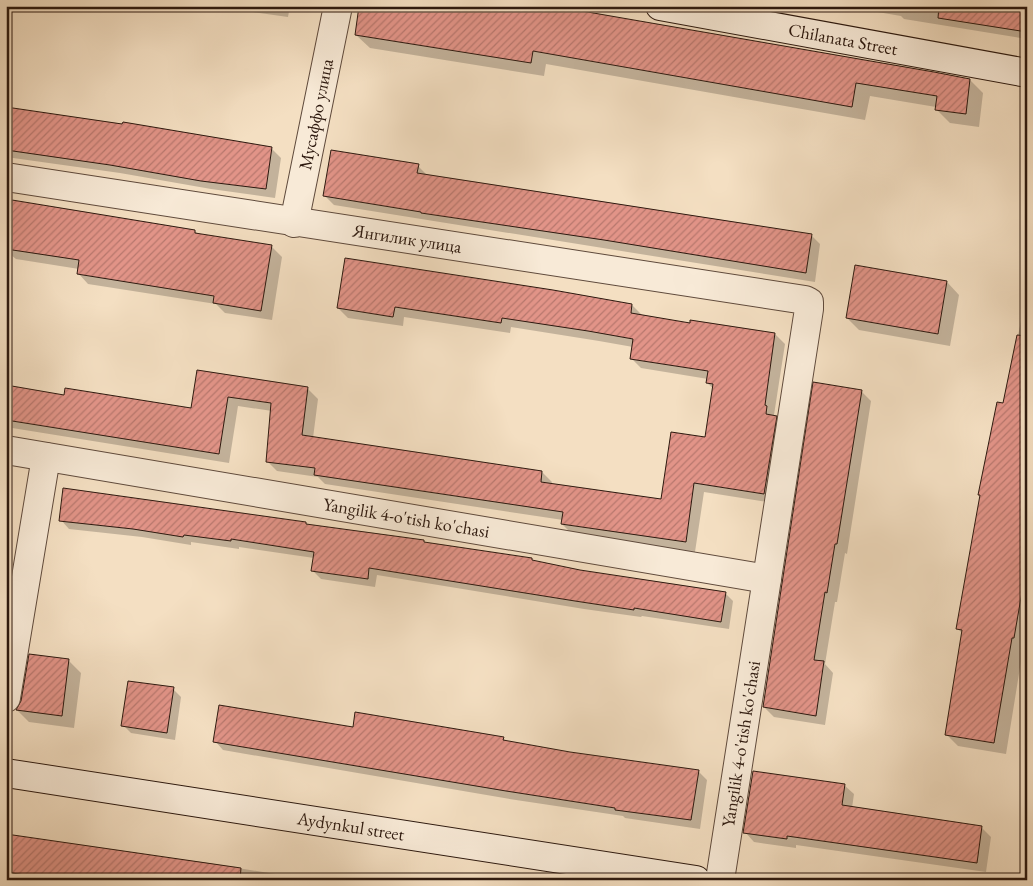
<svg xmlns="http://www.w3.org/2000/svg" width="1033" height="886" viewBox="0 0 1033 886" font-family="'EB Garamond',serif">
  <defs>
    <pattern id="building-hatch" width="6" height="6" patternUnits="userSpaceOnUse" patternTransform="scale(1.25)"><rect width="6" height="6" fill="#e29488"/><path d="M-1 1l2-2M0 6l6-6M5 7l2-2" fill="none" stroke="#b8786e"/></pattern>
  </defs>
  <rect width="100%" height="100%" fill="#f4dfc2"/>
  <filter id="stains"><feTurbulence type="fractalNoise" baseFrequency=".004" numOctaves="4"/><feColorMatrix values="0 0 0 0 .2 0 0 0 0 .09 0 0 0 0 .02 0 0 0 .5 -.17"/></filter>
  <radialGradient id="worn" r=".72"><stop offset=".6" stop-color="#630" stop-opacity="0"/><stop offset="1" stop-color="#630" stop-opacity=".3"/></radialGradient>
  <g fill="#0003">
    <polygon points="224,6 290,6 288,17 246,11 243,9"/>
    <polygon points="842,6 1027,6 1027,39 904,19 901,16"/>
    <polygon points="552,7 970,80 983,93 979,127 950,123 936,109 936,107 870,96 865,120 546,64 544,76 370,48 356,35 552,11"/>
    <polygon points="6,108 272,149 281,158 275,198 211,189 120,173 6,157"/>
    <polygon points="418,166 427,175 811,235 820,244 815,282 334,205 325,196"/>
    <polygon points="6,200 195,231 199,235 271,246 282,257 272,320 225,313 216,304 88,284 78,273 79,269 16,259 6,251"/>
    <polygon points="346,260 632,305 642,315 691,324 775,334 785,344 774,415 786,427 774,503 704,492 695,552 572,534 562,524 563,520 325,484 318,477 277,471 267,461 272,411 238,406 229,463 6,427 6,387 65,396 192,410 198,371 308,389 318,399 313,438 542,472 552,482 551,485 662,500 706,439 714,389 707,383 708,379 641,368 631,358 633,347 599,341 511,327 510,333 404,317 403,326 348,318 338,308"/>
    <polygon points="947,282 959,295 950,346 859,330 847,318"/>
    <polygon points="1027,291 1027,643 1026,649 1023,649 1006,754 958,746 946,734 963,634 957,628 981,496 1004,405"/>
    <polygon points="861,391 871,401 847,554 845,553 837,602 835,602 825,664 833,673 825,725 774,717 764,707"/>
    <polygon points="6,484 10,487 6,509"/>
    <polygon points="61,520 306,523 308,526 532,560 534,562 580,571 725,593 733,601 729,629 642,616 641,617 584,609 377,575 375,587 321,579 313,571 314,558 239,547 239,549 191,542 191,545 142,537 69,529"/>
    <polygon points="30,655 69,661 81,673 74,728 29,722 17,710 23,701"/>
    <polygon points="173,689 181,697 175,740 131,733 123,725"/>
    <polygon points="354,728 503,738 508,743 569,753 698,771 707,780 700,829 625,818 623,816 516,800 223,750 215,741"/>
    <polygon points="844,785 854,794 852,808 982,828 991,837 986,872 796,845 796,848 754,842 745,832"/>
    <polygon points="6,835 149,856 202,862 311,880 6,878"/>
  </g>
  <g fill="url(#building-hatch)" stroke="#2d190f">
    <polygon points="359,6 527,6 551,10 553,6 934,72 970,79 966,114 935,110 937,96 856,83 852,107 533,51 531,63 355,35"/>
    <polygon points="939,6 1027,6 1027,32 938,18"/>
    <polygon points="6,107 122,124 123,122 272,147 266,189 201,181 110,165 6,150"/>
    <polygon points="331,150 419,164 417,173 812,234 806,273 604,240 421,213 421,212 323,196"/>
    <polygon points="12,200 195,230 195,233 272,245 261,311 213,303 214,296 77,274 79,260 6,249 6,234"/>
    <polygon points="345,258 553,290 632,304 631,313 690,323 690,320 775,333 765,405 767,406 766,414 777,416 764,494 694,483 686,542 561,524 563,512 314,475 315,468 266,462 271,403 228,397 219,454 6,420 6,385 64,395 65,388 191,408 197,370 308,387 302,435 542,471 541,482 661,499 671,432 705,437 713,384 706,383 708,371 630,359 633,339 588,331 502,318 501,323 395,307 393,317 337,308"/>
    <polygon points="855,265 947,281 938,334 846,318"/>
    <polygon points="1017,335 1027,336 1027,563 1014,638 1012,638 994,743 945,735 962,630 956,629 980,495 978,495 997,402 1003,403"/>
    <polygon points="813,382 862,390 837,544 835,544 827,593 825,592 814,660 824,661 816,716 763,707"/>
    <polygon points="63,488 306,522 306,524 424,540 424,542 532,558 532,560 580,570 726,592 721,622 634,608 634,610 575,601 369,568 368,579 311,571 314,552 231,539 231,541 184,535 183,537 133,529 59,521"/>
    <polygon points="29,654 69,659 62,716 16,710 21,701"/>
    <polygon points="128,681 174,687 167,733 121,726"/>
    <polygon points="219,705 353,727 355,712 504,737 503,740 570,752 699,770 691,820 615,810 615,808 506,791 213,742"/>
    <polygon points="753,771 845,784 842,805 982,826 977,863 787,836 787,839 743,833"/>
    <polygon points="6,834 241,868 240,880 57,880 6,872"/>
  </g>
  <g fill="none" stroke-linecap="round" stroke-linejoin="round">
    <defs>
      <g id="street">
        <path id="s1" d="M6,177L805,300L809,302V309L720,880"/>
        <path id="s2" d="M294,223L338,6"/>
        <path id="s3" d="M6,450L767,579"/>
        <polyline points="6,698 46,457"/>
      </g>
      <g id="secondary">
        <path id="s4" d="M660,6L1027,73"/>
        <path id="s5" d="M6,773L696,880"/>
      </g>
    </defs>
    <use href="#street" stroke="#5f4a3c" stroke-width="30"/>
    <use href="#secondary" stroke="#2d190f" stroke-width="30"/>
    <use href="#street" stroke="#f8ead7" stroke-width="28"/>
    <use href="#secondary" stroke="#f8ead7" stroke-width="28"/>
  </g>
  <g text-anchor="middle" stroke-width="4" stroke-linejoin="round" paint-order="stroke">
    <g font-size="18" fill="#2d190f" stroke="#f8ead7">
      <text dy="6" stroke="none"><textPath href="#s4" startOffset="186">Chilanata Street</textPath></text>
      <text dy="6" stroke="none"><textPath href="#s2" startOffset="111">Мусаффо улица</textPath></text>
      <text dy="6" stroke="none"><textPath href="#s1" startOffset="406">Янгилик улица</textPath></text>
      <text dy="6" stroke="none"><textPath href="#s3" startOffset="406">Yangilik 4-o'tish ko'chasi</textPath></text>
      <text transform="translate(741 744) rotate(-81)" y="6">Yangilik 4-o'tish ko'chasi</text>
      <text dy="6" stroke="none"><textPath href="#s5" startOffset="349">Aydynkul street</textPath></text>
    </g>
  </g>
  <rect width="1033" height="886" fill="none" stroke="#f4dfc2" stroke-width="25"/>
  <rect x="8" y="8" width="1018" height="871" fill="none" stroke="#2d190f" stroke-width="2.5"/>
  <rect x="12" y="12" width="1008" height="861" fill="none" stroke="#2d190f"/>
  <rect width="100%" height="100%" filter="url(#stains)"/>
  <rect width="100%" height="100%" fill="url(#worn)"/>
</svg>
